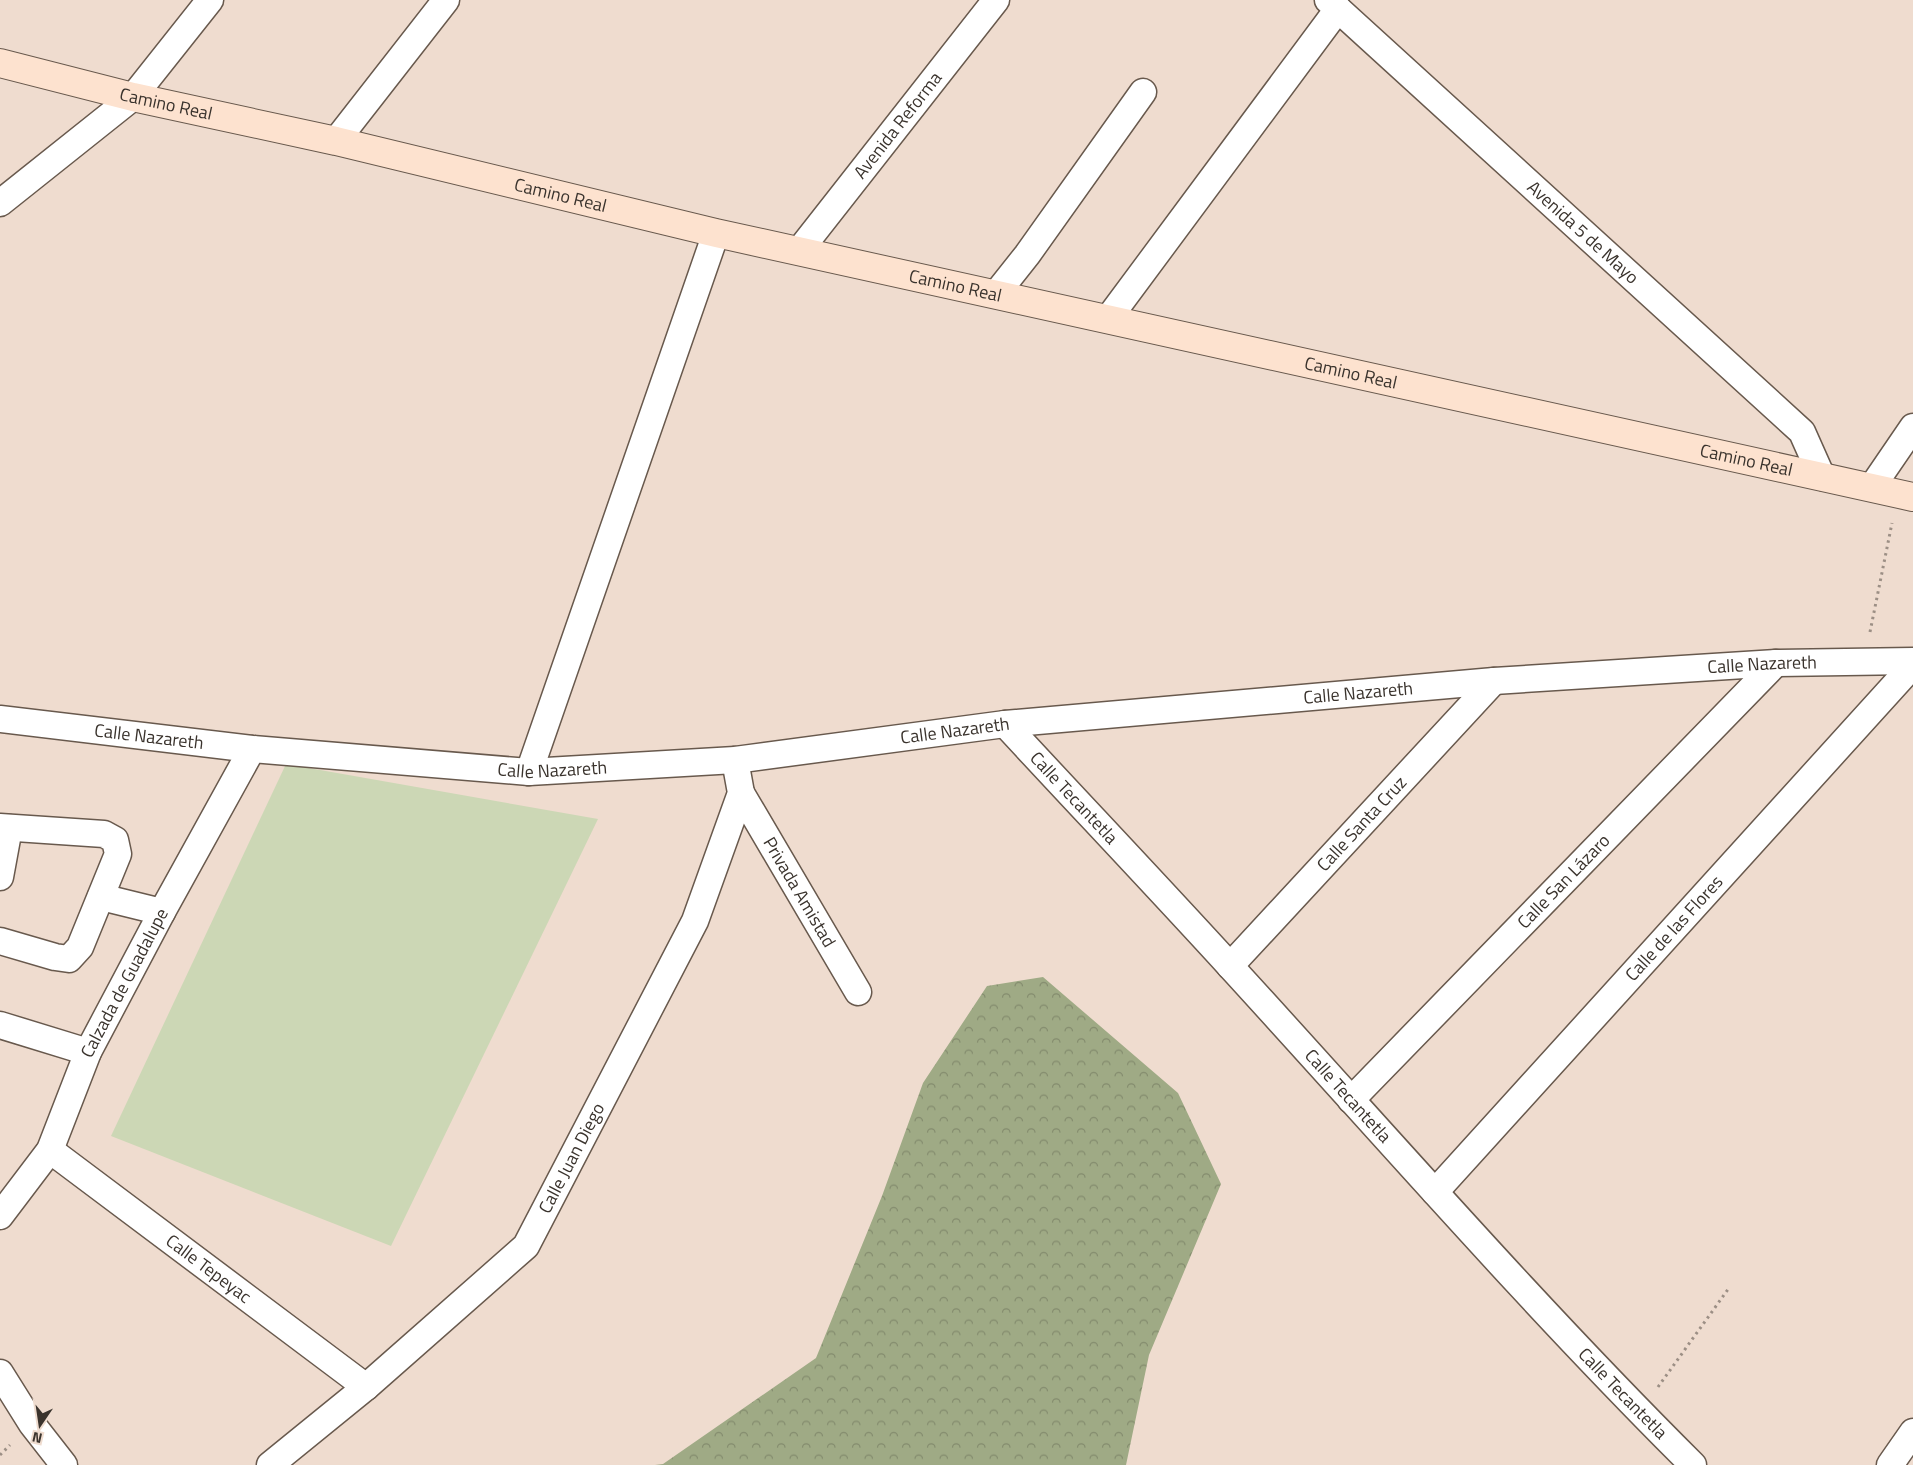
<svg xmlns="http://www.w3.org/2000/svg" width="1913" height="1465" viewBox="0 0 1913 1465" font-family="'Titillium Web',sans-serif">
  <defs>
    <pattern id="forest-crowns" width="20" height="18" patternUnits="userSpaceOnUse" patternTransform="scale(1.25)"><rect width="20" height="18" fill="#9faa85"/><path d="M2 6a3 3 0 1 1 6 0M12 15a3 3 0 1 1 6 0" fill="none" stroke="#838b6d"/></pattern>
  </defs>
  <rect width="100%" height="100%" fill="#efdccf"/>
  <polygon fill="url(#forest-crowns)" points="1043,977 1178,1093 1221,1184 1149,1355 1126,1465 655,1465 663,1464 816,1358 882,1196 923,1083 987,986"/>
  <polygon fill="#ccd7b5" points="286,764 598,819 391,1246 111,1136"/>
  <g fill="none" stroke-linecap="round" stroke-linejoin="round">
    <defs>
      <g id="minor">
        <path id="s1" d="M1328,0L1802,432L1822,477"/>
        <polyline points="336,141 446,0"/>
        <polyline points="0,203 133,97 210,0"/>
        <path id="s2" d="M799,251L996,0"/>
        <polyline points="996,294 1027,255 1143,92"/>
        <polyline points="1108,319 1338,9"/>
        <polyline points="1872,487 1913,427"/>
        <path id="s3" d="M0,719L252,749L529,772L735,760L1005,724L1494,681L1776,663L1913,661"/>
        <path id="s4" d="M1005,724C1080,805 1156,885 1230,966C1383,1133 1532,1305 1693,1465"/>
        <polyline points="529,772 716,233"/>
        <path id="s5" d="M741,793L858,992"/>
        <polyline points="0,827 104,834 115,840 118,854 80,947 69,959 55,957 0,941"/>
        <polyline points="0,877 9,828"/>
        <polyline points="101,897 162,912"/>
        <path id="s6" d="M1230,966L1494,681"/>
        <polyline points="0,1025 88,1052"/>
        <path id="s7" d="M1351,1100L1776,663"/>
        <path id="s8" d="M50,1150L366,1387"/>
        <path id="s9" d="M1435,1192L1913,665"/>
        <path id="s10" d="M0,1216L50,1150L88,1052L162,912L252,749"/>
        <polyline points="0,1373 32,1424 64,1465"/>
        <path id="s11" d="M270,1465L366,1387L526,1246L695,921L741,793L735,760"/>
        <polyline points="1890,1465 1913,1432"/>
      </g>
      <g id="secondary">
        <path id="s12" d="M0,63L133,97L336,141L716,233L1913,497"/>
      </g>
    </defs>
    <use href="#minor" stroke="#68594d" stroke-width="29"/>
    <use href="#secondary" stroke="#68594d" stroke-width="30"/>
    <g stroke="#9c8f85" stroke-width="3" stroke-dasharray="2.5 4" stroke-linecap="butt">
      <polyline points="1870,632 1892,523"/>
      <polyline points="1658,1387 1729,1288"/>
      <polyline points="0,1455 10,1445"/>
    </g>
    <use href="#minor" stroke="#fff" stroke-width="26"/>
    <use href="#secondary" stroke="#fde2cf" stroke-width="28"/>
  </g>
  <g text-anchor="middle" stroke-width="4" stroke-linejoin="round" paint-order="stroke">
    <g font-size="18" fill="#3a332d" stroke="#efdccf">
      <text dy="6" stroke="none"><textPath href="#s12" startOffset="171">Camino Real</textPath></text>
      <text dy="6" stroke="none"><textPath href="#s2" startOffset="160">Avenida Reforma</textPath></text>
      <text dy="6" stroke="none"><textPath href="#s12" startOffset="576">Camino Real</textPath></text>
      <text dy="6" stroke="none"><textPath href="#s1" startOffset="345">Avenida 5 de Mayo</textPath></text>
      <text dy="6" stroke="none"><textPath href="#s12" startOffset="981">Camino Real</textPath></text>
      <text dy="6" stroke="none"><textPath href="#s12" startOffset="1386">Camino Real</textPath></text>
      <text dy="6" stroke="none"><textPath href="#s12" startOffset="1791">Camino Real</textPath></text>
      <text dy="6" stroke="none"><textPath href="#s3" startOffset="1770">Calle Nazareth</textPath></text>
      <text dy="6" stroke="none"><textPath href="#s3" startOffset="1365">Calle Nazareth</textPath></text>
      <text dy="6" stroke="none"><textPath href="#s3" startOffset="960">Calle Nazareth</textPath></text>
      <text dy="6" stroke="none"><textPath href="#s3" startOffset="150">Calle Nazareth</textPath></text>
      <text dy="6" stroke="none"><textPath href="#s3" startOffset="555">Calle Nazareth</textPath></text>
      <text dy="6" stroke="none"><textPath href="#s4" startOffset="101">Calle Tecantetla</textPath></text>
      <text dy="6" stroke="none"><textPath href="#s6" startOffset="194">Calle Santa Cruz</textPath></text>
      <text dy="6" stroke="none"><textPath href="#s7" startOffset="305">Calle San Lázaro</textPath></text>
      <text dy="6" stroke="none"><textPath href="#s5" startOffset="115">Privada Amistad</textPath></text>
      <text dy="6" stroke="none"><textPath href="#s9" startOffset="356">Calle de las Flores</textPath></text>
      <text dy="6" stroke="none"><textPath href="#s10" startOffset="266">Calzada de Guadalupe</textPath></text>
      <text dy="6" stroke="none"><textPath href="#s4" startOffset="506">Calle Tecantetla</textPath></text>
      <text dy="6" stroke="none"><textPath href="#s11" startOffset="436">Calle Juan Diego</textPath></text>
      <text dy="6" stroke="none"><textPath href="#s8" startOffset="198">Calle Tepeyac</textPath></text>
      <text dy="6" stroke="none"><textPath href="#s4" startOffset="911">Calle Tecantetla</textPath></text>
    </g>
  </g>
  <g transform="translate(40 1425) rotate(193)" stroke="#efdccf" stroke-width="4" paint-order="stroke">
  <path d="M0-4L9 19L0 12L-9 19Z" fill="#3a332d"/>
  <text y="-8" font-size="14" font-weight="bold" text-anchor="middle" fill="#3a332d">N</text>
  </g>
</svg>
